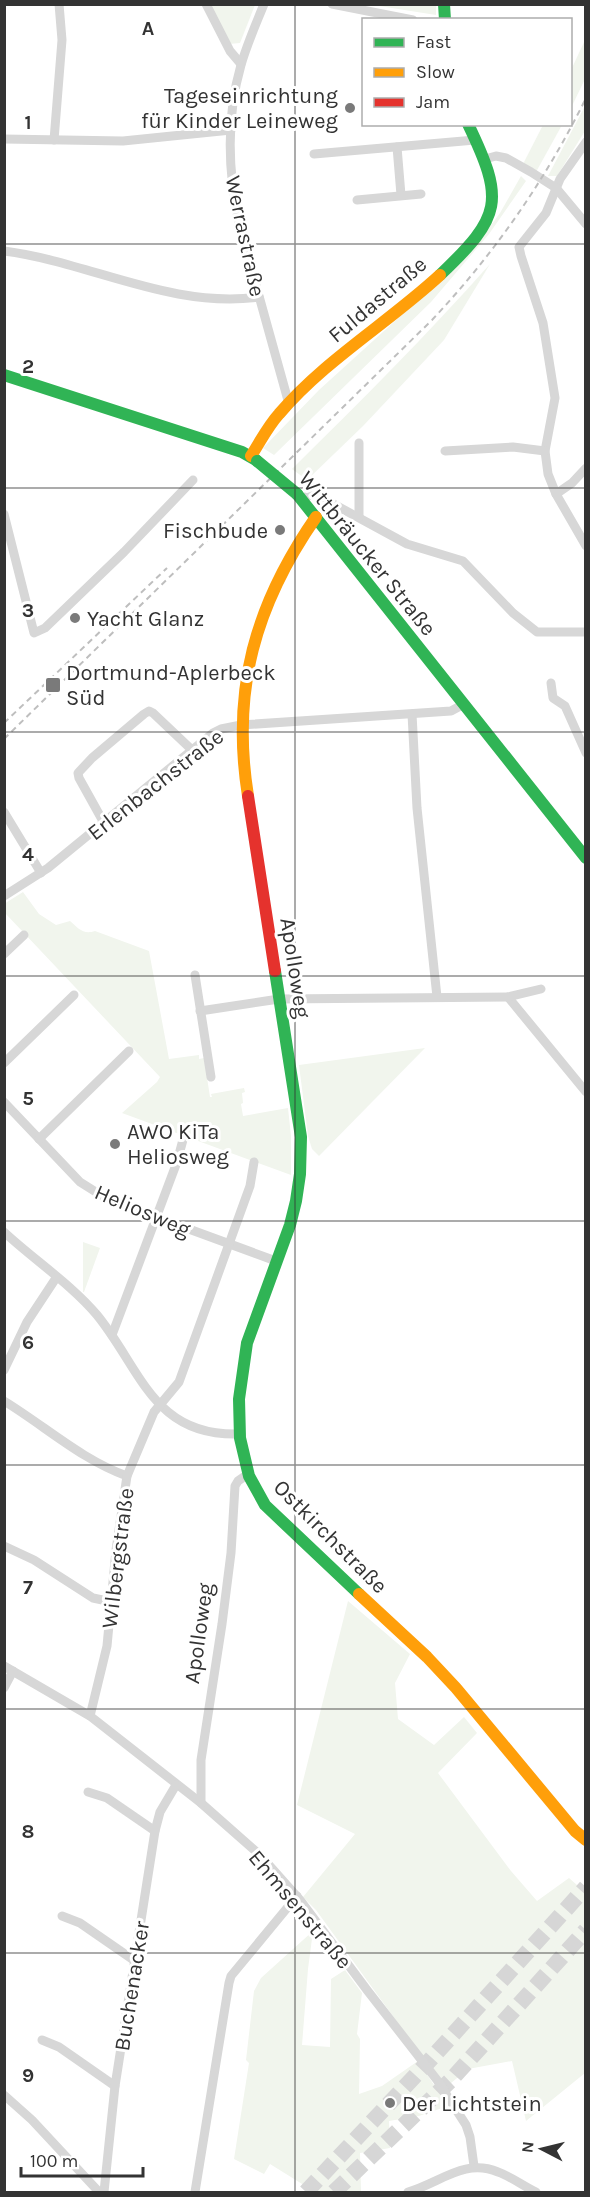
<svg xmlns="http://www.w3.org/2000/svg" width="590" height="2197" viewBox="0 0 590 2197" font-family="Karla,sans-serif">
  <rect width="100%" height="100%" fill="#fff"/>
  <g fill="#f1f5ed">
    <polygon points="210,5 255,5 240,43 229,44"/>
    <polygon points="373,5 436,5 436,15"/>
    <polygon points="585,40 585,79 571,108 571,70"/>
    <polygon points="585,106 585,131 557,176 548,176"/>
    <polygon points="543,125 562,125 536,172 523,164"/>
    <polygon points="521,176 526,181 489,234 431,302 274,455 263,448 319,390 472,251 500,213"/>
    <path d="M490,264L444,340L363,426L307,480L292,469C360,402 427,335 490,264Z"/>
    <path d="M23,892L39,914L56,925L70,921C78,928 83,935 95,931L149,951L169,1059L199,1055V1059L204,1058L210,1097H212L211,1094L244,1088L245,1092L242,1093L243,1103L241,1104L243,1116L288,1108L291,1136V1175L122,1113L157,1082L160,1077L5,913L4,904Z"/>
    <polygon points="425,1048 319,1156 312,1149 308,1136 299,1065"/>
    <polygon points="83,1242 100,1248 84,1292 83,1292"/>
    <polygon points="348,1601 410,1654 395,1683 398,1719 434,1745 464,1717 477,1733 438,1773 511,1871 537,1901 569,1878 585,1892 585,2073 526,2121 512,2061 468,2069 445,2088 316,1910 303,1897 355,1834 297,1805"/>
    <polygon points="313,1931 308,1969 302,2045 330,2047 331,1979 345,1970 362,1993 357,2034 360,2039 359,2094 382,2086 418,2061 448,2106 419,2116 389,2121 390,2148 360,2153 361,2191 358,2192 315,2192 270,2164 264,2174 234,2159 249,2063 246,2060 254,1991 261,1978"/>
  </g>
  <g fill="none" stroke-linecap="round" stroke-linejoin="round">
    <g stroke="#d6d6d6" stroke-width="16" stroke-dasharray="16 8" stroke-linecap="butt">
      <polyline points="306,2192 430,2060 586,1887"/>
      <polyline points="334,2192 451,2080 586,1930"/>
    </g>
    <g stroke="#d7d7d7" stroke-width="9">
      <polyline points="206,4 230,51 241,64"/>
      <path d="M264,4C256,24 247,44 241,65C226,117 228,172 239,224L289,404"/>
      <polyline points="332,4 413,20"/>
      <polyline points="4,139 123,141 231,130"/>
      <polyline points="54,140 62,40 59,4"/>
      <polyline points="586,142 560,179 546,213 519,247 521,256 543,323 555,398 545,451 548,474 556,494 586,546"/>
      <polyline points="397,147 401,195"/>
      <polyline points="314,154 475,140"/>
      <polyline points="485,159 496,156 506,158 531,172 556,188 586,224"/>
      <polyline points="357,200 421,194"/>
      <path d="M4,251C90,262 170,309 259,297"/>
      <polyline points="445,451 513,447 545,451"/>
      <polyline points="556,494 572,483 586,468"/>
      <polyline points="302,498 315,494 407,544 463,561 513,613 537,632 586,632"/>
      <polyline points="4,514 34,633 45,628 124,552 193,480"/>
      <polyline points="359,517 359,443"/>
      <polyline points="551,683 553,698 565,706 586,753"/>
      <polyline points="412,714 417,808 437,997"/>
      <polyline points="4,812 41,873"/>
      <polyline points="104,823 79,778 78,773 92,758 144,714 149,711 153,713 192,750"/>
      <polyline points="4,896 48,868 213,733 221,729 241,725 451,711 464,704"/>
      <polyline points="4,954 24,935"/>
      <polyline points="195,975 211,1077"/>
      <polyline points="508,997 586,1092"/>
      <polyline points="200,1011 279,999 508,997 541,989"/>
      <polyline points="4,1063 74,995"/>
      <polyline points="4,1102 80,1182 107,1199 276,1261"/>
      <polyline points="39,1139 129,1051"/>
      <path d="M4,1232C33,1259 72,1285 97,1315C141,1369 153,1437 240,1434"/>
      <polyline points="112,1335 177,1162 184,1136"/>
      <polyline points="4,1370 27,1322 56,1278"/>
      <path d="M4,1401C45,1426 82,1460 127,1476"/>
      <polyline points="4,1546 34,1560 93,1598 112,1602"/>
      <polyline points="4,1666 90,1716 201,1803 260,1855 300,1900 367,1990 437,2080 466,2125 470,2137 474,2166"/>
      <polyline points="4,1688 13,1671"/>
      <polyline points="90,1716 107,1646 116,1550 127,1476 154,1412 179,1382 250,1186 254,1162"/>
      <polyline points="88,1792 107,1798 155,1831"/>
      <polyline points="201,1803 201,1760 222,1624 231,1553 235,1486 238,1481 248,1474"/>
      <polyline points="62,1916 80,1923 135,1961"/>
      <polyline points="42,2040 59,2047 115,2086"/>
      <polyline points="4,2095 32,2120 99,2192"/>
      <polyline points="104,2192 115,2086 155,1831 160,1812 176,1785"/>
      <polyline points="195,2192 229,1983 231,1976 297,1896"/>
      <path d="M408,2192C440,2183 464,2158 498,2172C512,2177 523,2186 536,2192"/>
    </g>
    <g stroke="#30b455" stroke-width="12">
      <polyline points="444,4 445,20"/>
      <path d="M440,275C502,216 505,201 468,124"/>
      <polyline points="4,375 242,452 256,460"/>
      <polyline points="297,494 586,858"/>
      <polyline points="275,971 301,1137 300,1174 296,1201 290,1225 247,1343 239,1399 240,1438 249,1476 265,1505 359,1594"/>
    </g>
    <g stroke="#ff9f0a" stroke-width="12">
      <path d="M251,456C260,442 268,426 279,414C325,360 388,323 440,275"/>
      <path d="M248,796C231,690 255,605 316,517"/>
      <polyline points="359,1594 427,1657 456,1688 575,1831 586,1840"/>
    </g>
    <polyline stroke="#e5322d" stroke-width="12" points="248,796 275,971"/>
    <g stroke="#bebebe" stroke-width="2" stroke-dasharray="6 4.5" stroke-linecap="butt">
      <polyline points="4,723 167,568"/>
      <path d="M4,739L432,320C494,254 545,181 586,98"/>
    </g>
    <polyline stroke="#30b455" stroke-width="12" points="257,461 297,494"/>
  </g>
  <path fill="none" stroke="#333" stroke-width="1.5" stroke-opacity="0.55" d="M295,4V2192M4,244H586M4,488H586M4,732H586M4,976H586M4,1221H586M4,1465H586M4,1709H586M4,1953H586"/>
  <g fill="#7a7a7a" stroke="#fff" stroke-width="2">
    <circle cx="350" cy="108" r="6"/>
    <circle cx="280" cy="530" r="6"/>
    <circle cx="75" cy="618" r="6"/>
    <rect x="45" y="677" width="16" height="16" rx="3"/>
    <circle cx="115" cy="1144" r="6"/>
    <circle cx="390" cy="2103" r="6"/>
  </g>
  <g text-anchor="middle" stroke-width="6" stroke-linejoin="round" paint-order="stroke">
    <g font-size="22" fill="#333" stroke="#fff" text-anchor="start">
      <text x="338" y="103" text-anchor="end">Tageseinrichtung<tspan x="338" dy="25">für Kinder Leineweg</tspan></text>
      <text x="268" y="538" text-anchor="end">Fischbude</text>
      <text x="87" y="626">Yacht Glanz</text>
      <text x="66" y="680">Dortmund-Aplerbeck<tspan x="66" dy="25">Süd</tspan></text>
      <text x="127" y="1139">AWO KiTa<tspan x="127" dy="25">Heliosweg</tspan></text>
      <text x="402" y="2111">Der Lichtstein</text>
    </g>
    <g font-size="22" fill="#333" stroke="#fff">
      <text transform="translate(246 236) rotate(78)" y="8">Werrastraße</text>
      <text transform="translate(377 299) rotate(-40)" y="8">Fuldastraße</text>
      <text transform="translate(368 553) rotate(51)" y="8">Wittbräucker Straße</text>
      <text transform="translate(155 784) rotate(-38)" y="8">Erlenbachstraße</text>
      <text transform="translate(296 968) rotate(81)" y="8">Apolloweg</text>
      <text transform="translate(143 1210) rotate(23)" y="8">Heliosweg</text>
      <text transform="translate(331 1536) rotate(45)" y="8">Ostkirchstraße</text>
      <text transform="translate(117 1558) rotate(-83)" y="8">Wilbergstraße</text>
      <text transform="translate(198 1633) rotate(-82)" y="8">Apolloweg</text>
      <text transform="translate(301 1909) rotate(50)" y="8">Ehmsenstraße</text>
      <text transform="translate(131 1986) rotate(-81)" y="8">Buchenacker</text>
    </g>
  </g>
  <g font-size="20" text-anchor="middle" font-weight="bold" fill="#333" stroke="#fff" stroke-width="6" stroke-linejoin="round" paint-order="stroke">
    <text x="148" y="35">A</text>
    <text x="28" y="129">1</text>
    <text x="28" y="373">2</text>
    <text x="28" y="617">3</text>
    <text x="28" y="861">4</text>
    <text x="28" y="1105">5</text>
    <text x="28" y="1349">6</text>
    <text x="28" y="1594">7</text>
    <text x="28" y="1838">8</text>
    <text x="28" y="2082">9</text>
  </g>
  <rect width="590" height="2197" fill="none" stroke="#333333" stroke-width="12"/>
  <rect x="362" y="18" width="210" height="108" fill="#ffffff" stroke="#adadad" stroke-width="1.5"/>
  <rect x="374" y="38" width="30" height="9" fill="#30b455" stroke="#adadad" stroke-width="1.5"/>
  <text x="416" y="48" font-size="18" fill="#333333">Fast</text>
  <rect x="374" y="68" width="30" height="9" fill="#ff9f0a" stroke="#adadad" stroke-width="1.5"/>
  <text x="416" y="78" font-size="18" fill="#333333">Slow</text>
  <rect x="374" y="98" width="30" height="9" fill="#e5322d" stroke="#adadad" stroke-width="1.5"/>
  <text x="416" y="108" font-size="18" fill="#333333">Jam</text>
  <g transform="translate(542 2149) rotate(277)" stroke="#ffffff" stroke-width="4.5" paint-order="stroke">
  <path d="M0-4.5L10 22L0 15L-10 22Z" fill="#333333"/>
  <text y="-9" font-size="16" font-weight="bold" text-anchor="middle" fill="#333333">N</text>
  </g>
  <path d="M21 2167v9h122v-9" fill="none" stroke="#333333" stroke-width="3"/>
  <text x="30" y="2167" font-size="18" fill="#333333" stroke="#ffffff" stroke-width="4.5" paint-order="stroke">100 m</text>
</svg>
